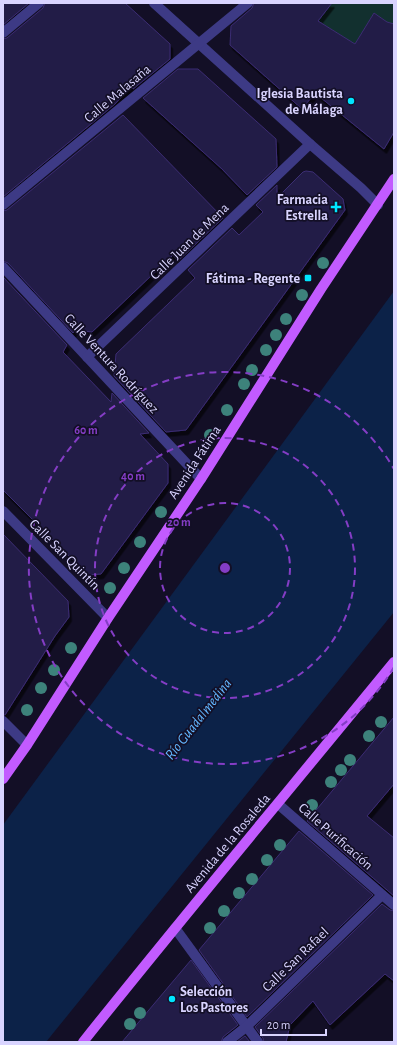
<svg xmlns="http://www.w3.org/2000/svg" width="397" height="1045" viewBox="0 0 397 1045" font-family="'Alegreya Sans',sans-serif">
  <defs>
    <filter id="shadow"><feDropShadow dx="2.5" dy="4.5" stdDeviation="0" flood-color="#0009"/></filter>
  </defs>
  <rect width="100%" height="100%" fill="#130f26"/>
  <polygon fill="#12302f" points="330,3 394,3 394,24 387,22 374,13 355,44 318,21 330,6"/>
  <polygon fill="#0c2248" points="394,291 394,612 46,1042 3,1042 3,825"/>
  <g fill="#241b47" stroke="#3b2d73" filter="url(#shadow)">
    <polygon points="3,3 29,3 3,25"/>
    <polygon points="45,3 125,3 170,44 170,59 133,89 131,87 115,104 3,197 3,39 7,38 43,8"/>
    <polygon points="254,3 332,3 318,21 355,44 374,13 387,22 394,24 394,132 384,149 315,93 302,109 230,45 231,26 252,8"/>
    <polygon points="178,69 198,69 276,139 277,167 247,195 222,169 143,98"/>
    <polygon points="123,115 223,218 178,261 173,255 92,332 75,330 73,333 8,263 3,261 3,211 7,210"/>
    <polygon points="306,171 313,172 343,199 345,210 186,430 166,432 114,376 116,354 195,278 188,270 232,228 239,235 263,212 256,205 277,185 277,198 303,172"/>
    <polygon points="3,277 67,345 63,352 111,402 112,393 149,433 140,434 168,464 168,483 101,574 88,575 3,490"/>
    <polygon points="3,534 68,601 69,617 55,636 5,715 3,715"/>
    <polygon points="394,717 394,784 367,816 394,838 394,896 307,821"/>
    <polygon points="299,831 373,895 247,1017 199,950"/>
    <polygon points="382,904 390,910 394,911 394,981 385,974 330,1025 313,1001 290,1025 286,1042 264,1042 263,1038 255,1027"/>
    <polygon points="191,960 238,1025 223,1037 221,1042 122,1042"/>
    <polygon points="245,1036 250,1042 237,1042"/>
  </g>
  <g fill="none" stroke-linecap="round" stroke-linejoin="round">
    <g stroke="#3d3a85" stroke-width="10">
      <polyline points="154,3 310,144 361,188 378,205"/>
      <polyline points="3,33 39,3"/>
      <polyline points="3,205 248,3"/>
      <polyline points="3,267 201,479"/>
      <polyline points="87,357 310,144"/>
      <polyline points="3,511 108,618"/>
      <polyline points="3,721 27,745"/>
      <polyline points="278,804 394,905"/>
      <polyline points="175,928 258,1042"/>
      <polyline points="227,1042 246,1027 382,895"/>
    </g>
    <g stroke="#c25bff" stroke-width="10">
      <polyline points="3,779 27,745 108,618 201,479 321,289 394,179"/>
      <path d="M83,1042C185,914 290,789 394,662"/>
    </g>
  </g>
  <g fill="#3d827b">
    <circle cx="323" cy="263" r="6"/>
    <circle cx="302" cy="295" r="6"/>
    <circle cx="286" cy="319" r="6"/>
    <circle cx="276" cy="335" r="6"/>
    <circle cx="266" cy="350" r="6"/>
    <circle cx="252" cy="370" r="6"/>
    <circle cx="244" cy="384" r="6"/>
    <circle cx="227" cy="410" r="6"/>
    <circle cx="210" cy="435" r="6"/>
    <circle cx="161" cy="512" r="6"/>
    <circle cx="140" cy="542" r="6"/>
    <circle cx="124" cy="568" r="6"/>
    <circle cx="110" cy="588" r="6"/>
    <circle cx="71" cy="648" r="6"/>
    <circle cx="54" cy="670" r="6"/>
    <circle cx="41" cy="688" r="6"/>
    <circle cx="27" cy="710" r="6"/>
    <circle cx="381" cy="722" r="6"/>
    <circle cx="369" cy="736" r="6"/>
    <circle cx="350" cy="760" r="6"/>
    <circle cx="341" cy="770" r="6"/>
    <circle cx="331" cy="782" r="6"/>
    <circle cx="312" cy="805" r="6"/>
    <circle cx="280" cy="845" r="6"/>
    <circle cx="267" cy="860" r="6"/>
    <circle cx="252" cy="879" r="6"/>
    <circle cx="239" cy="893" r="6"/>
    <circle cx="224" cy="911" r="6"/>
    <circle cx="210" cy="928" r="6"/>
    <circle cx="140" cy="1013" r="6"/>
    <circle cx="130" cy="1024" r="6"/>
  </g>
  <g fill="none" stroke="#843dc5" stroke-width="2" stroke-dasharray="7 5">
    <circle cx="225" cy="568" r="65"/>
    <circle cx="225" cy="568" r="130"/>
    <path d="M394 667A196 196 0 1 1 394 469"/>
  </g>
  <g fill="#00e5ff" stroke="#130f26" stroke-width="1.5">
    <circle cx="351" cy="101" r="4"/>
    <path d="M334 201h4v4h4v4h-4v4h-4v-4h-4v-4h4z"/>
    <rect x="304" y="274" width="8" height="8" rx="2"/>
    <circle cx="172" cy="999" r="4"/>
  </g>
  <g text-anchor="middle" stroke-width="3.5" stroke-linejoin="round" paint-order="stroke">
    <g font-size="14" fill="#d9d4ff" stroke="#130f26">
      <text transform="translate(117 93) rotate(-40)" y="5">Calle Malasaña</text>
      <text transform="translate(189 241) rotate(-44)" y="5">Calle Juan de Mena</text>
      <text transform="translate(112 363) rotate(47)" y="5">Calle Ventura Rodríguez</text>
      <text transform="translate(194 462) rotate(-57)" y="5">Avenida Fátima</text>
      <text transform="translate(65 554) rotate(45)" y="5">Calle San Quintín</text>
      <text transform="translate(336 836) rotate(41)" y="5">Calle Purificación</text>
      <text transform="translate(227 843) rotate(-50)" y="5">Avenida de la Rosaleda</text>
      <text transform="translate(295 959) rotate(-44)" y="5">Calle San Rafael</text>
    </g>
    <g font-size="14" font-weight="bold" fill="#d9d4ff" stroke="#130f26" text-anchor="end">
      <text x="343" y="98">Iglesia Bautista<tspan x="343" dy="16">de Málaga</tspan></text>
      <text x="328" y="204">Farmacia<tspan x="328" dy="16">Estrella</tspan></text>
      <text x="300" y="283">Fátima - Regente</text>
      <text x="180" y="996" text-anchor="start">Selección<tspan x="180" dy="16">Los Pastores</tspan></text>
    </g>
    <g font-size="15" font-style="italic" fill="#62b6ff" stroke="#130f26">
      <text transform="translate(198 719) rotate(-52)" y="5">Río Guadalmedina</text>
    </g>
  </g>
  <circle cx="225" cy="568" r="6" fill="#843dc5" stroke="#130f26" stroke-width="2"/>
  <g font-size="12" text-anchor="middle" font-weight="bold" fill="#843dc5" stroke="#130f26" stroke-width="3.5" stroke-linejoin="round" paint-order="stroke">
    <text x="86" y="434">60 m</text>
    <text x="133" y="480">40 m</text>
    <text x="179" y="526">20 m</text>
  </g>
  <rect width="397" height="1045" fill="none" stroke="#d9d4ff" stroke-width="8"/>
  <path d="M261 1029v6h65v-6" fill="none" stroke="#d9d4ff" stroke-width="2"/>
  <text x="267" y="1029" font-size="12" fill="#d9d4ff" stroke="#130f26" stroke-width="3" paint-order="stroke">20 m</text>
</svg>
